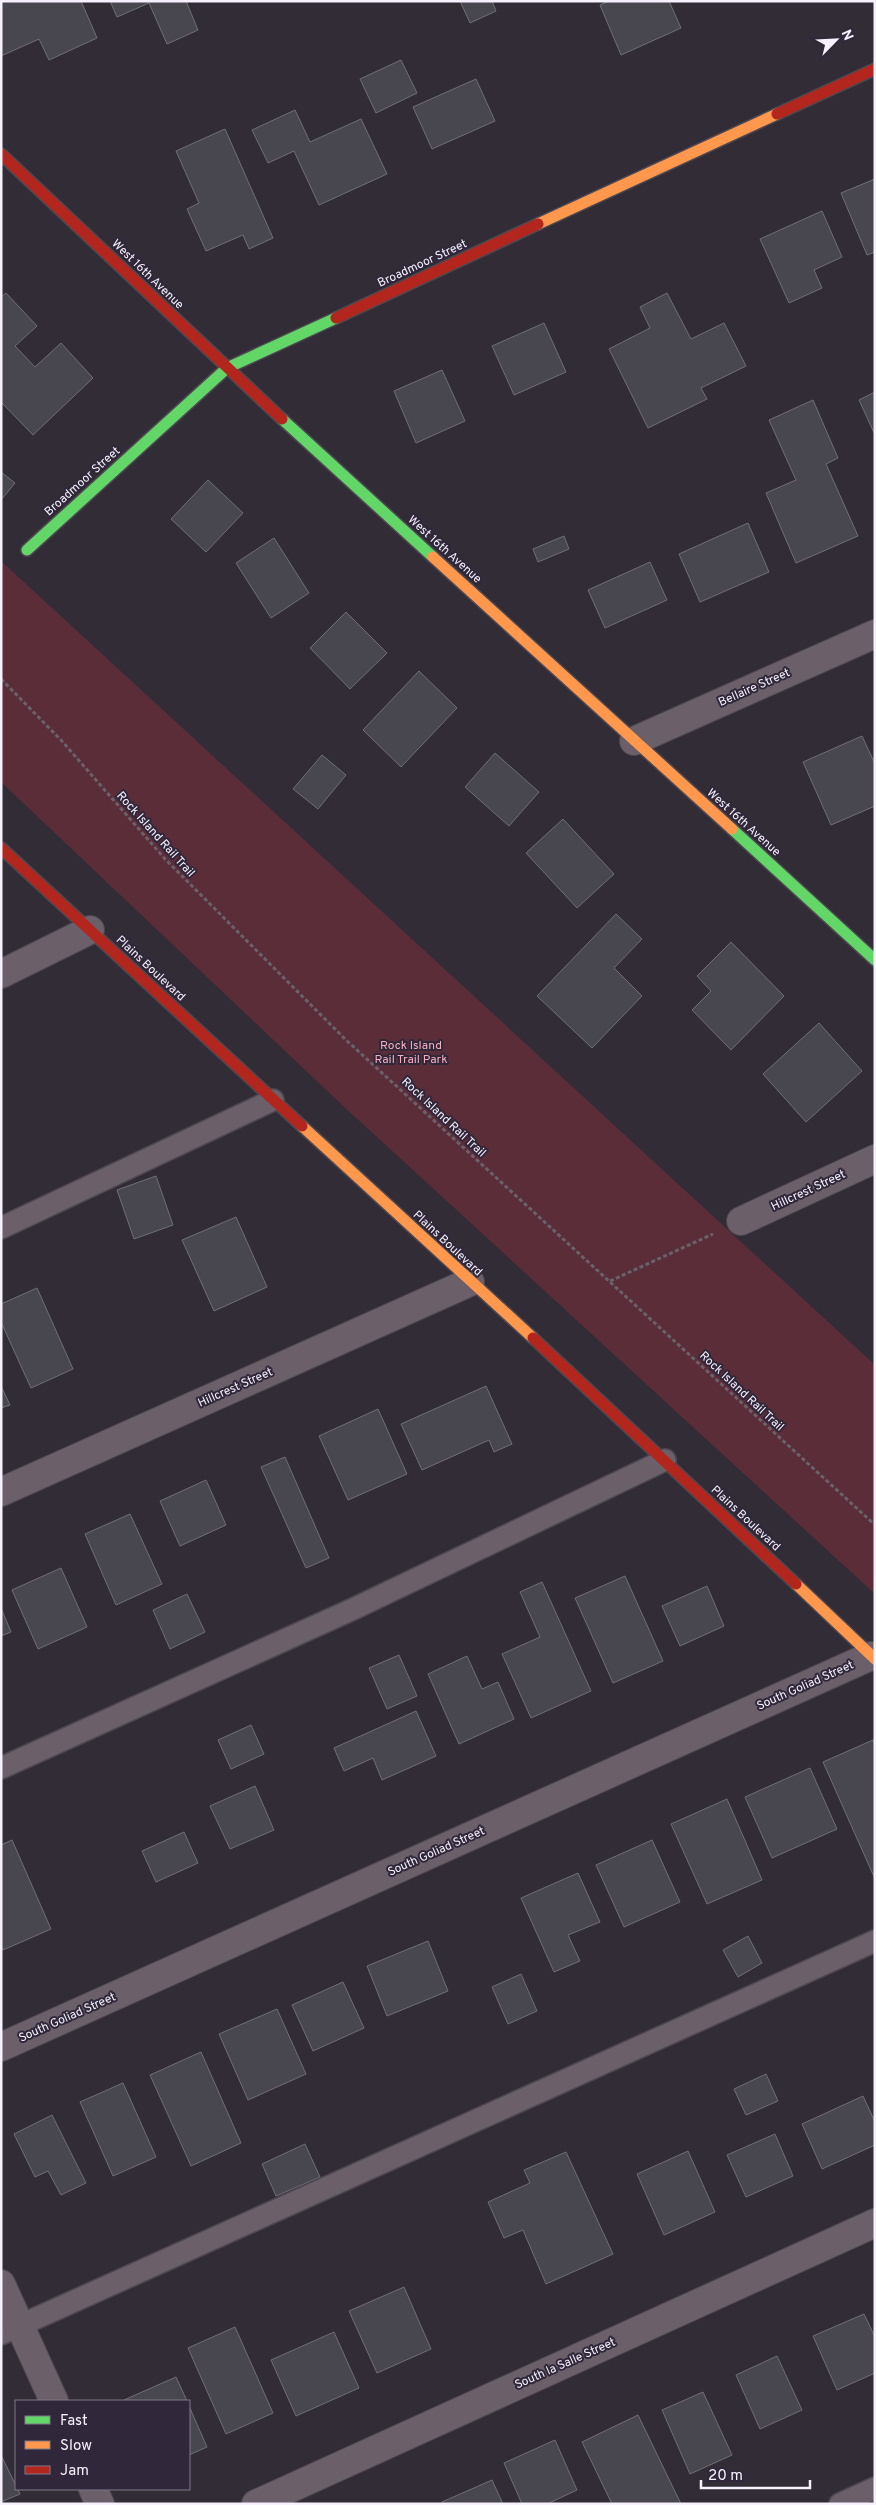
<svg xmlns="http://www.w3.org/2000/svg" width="876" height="2505" viewBox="0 0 876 2505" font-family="Overpass,sans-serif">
  <rect width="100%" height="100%" fill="#312c36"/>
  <polygon fill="#5b2d39" points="1,561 875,1365 875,1594 341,1104 1,782"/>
  <g fill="#484750" stroke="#706f78">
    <polygon points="1,1 81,1 97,38 49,60 39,39 1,56"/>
    <polygon points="110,1 186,1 198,30 167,44 149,3 117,17"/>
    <polygon points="460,1 492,1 496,11 470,23"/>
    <polygon points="609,1 669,1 681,28 621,55 600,5"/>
    <polygon points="401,60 417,93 376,113 360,79"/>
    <polygon points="476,79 495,121 432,149 413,107"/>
    <polygon points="295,110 310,142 361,119 387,174 319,205 294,151 268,163 252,130"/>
    <polygon points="225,129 273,238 249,249 243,235 206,251 187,209 199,203 176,151"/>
    <polygon points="875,179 875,252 867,255 841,193"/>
    <polygon points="822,211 842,257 814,270 822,288 789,303 760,239"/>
    <polygon points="6,293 37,326 15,346 35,367 61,343 93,378 33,435 1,402 1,297"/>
    <polygon points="667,293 691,339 724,323 746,366 701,388 707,399 648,428 609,349 650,328 640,307"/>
    <polygon points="544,323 566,372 514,395 492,346"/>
    <polygon points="442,370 465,421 416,443 394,391"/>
    <polygon points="875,392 875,435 859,400"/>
    <polygon points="813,400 838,458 826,464 858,536 796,563 766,493 796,480 769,420"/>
    <polygon points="1,472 15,483 1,500"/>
    <polygon points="208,480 243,513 206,552 171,519"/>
    <polygon points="748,523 769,572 700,602 679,554"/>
    <polygon points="564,536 569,549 538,562 533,549"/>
    <polygon points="274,538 309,593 271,618 236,563"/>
    <polygon points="650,562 667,600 605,628 588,590"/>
    <polygon points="346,612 387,653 350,689 310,648"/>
    <polygon points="419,671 457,708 401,767 363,730"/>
    <polygon points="862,736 875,764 875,806 831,825 803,762"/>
    <polygon points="495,753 539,792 509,826 465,787"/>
    <polygon points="322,755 346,775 318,809 293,789"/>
    <polygon points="563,819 614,874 577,908 526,853"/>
    <polygon points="616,914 642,939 614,968 642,996 592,1048 537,996"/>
    <polygon points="731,942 784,996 731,1050 692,1010 711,991 697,976"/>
    <polygon points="819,1023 862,1071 806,1122 763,1074"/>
    <polygon points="156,1176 173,1225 134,1239 117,1190"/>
    <polygon points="236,1217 267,1287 214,1311 182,1240"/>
    <polygon points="37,1288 73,1369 31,1388 1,1322 1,1304"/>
    <polygon points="1,1386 10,1405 1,1408"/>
    <polygon points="486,1386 512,1444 494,1452 489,1440 422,1470 401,1424"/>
    <polygon points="378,1409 407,1474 348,1500 319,1436"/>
    <polygon points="285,1457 329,1558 306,1568 261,1467"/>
    <polygon points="206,1480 226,1525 180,1546 160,1501"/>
    <polygon points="130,1514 162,1584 116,1605 85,1534"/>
    <polygon points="61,1568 87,1627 38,1649 12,1590"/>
    <polygon points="625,1576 663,1661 613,1683 575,1598"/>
    <polygon points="542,1582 591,1691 531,1718 502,1654 540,1637 520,1592"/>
    <polygon points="707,1586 724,1626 680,1646 662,1606"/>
    <polygon points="187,1594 205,1632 170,1649 153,1610"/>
    <polygon points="1,1608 11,1632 1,1636"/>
    <polygon points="399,1655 417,1696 387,1709 369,1668"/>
    <polygon points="467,1656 482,1689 498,1682 514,1719 459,1744 428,1674"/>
    <polygon points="416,1711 436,1756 382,1780 373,1758 344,1771 334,1748"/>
    <polygon points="251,1725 264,1754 231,1769 218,1740"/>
    <polygon points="873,1740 875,1745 875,1879 823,1762"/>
    <polygon points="810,1768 837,1829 772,1858 745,1797"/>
    <polygon points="255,1786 274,1830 230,1849 210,1806"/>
    <polygon points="727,1799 762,1880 707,1904 671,1824"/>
    <polygon points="184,1832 198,1863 156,1882 142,1851"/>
    <polygon points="12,1840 51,1929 3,1950 1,1945 1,1845"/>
    <polygon points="652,1840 680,1902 624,1927 596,1865"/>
    <polygon points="578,1873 600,1922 568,1935 580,1961 554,1972 521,1898"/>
    <polygon points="748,1936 762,1963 738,1977 723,1950"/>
    <polygon points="428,1941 448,1991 387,2016 367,1966"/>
    <polygon points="521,1974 537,2011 508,2024 492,1987"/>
    <polygon points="343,1982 364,2028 313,2051 292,2005"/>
    <polygon points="277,2009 306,2074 248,2100 219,2034"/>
    <polygon points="201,2052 241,2143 191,2166 150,2075"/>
    <polygon points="766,2074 778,2101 746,2115 734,2089"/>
    <polygon points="123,2083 156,2157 113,2176 80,2102"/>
    <polygon points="863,2096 875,2122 875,2145 822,2169 802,2124"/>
    <polygon points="52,2115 86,2183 61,2195 48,2171 35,2177 14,2134"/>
    <polygon points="775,2134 793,2176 746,2197 727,2155"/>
    <polygon points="305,2144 320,2177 276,2196 262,2164"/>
    <polygon points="688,2151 715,2212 664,2235 637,2174"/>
    <polygon points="566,2152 613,2254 546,2284 523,2230 504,2238 488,2202 530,2183 524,2170"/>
    <polygon points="404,2287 431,2349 377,2373 349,2311"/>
    <polygon points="864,2314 875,2337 875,2373 837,2390 813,2336"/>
    <polygon points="235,2327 273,2413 226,2434 188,2348"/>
    <polygon points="334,2332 359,2388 296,2416 271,2360"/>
    <polygon points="777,2356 802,2410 760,2429 736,2375"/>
    <polygon points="176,2377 187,2401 124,2401 124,2400"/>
    <polygon points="703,2392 732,2455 690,2474 662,2410"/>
    <polygon points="189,2406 207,2447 189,2455"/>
    <polygon points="638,2415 681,2504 612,2504 582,2442"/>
    <polygon points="555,2440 577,2490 547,2504 522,2504 504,2463"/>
    <polygon points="1,2455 20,2494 1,2502"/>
    <polygon points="492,2480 503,2504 442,2504 442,2502"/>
  </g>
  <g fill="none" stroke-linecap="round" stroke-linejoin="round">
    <defs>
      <g id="lane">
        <polyline points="1,1228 273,1100"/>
        <polyline points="1,1768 351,1610 665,1460"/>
        <polyline points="1,2334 875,1941"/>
        <polyline points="840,2504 875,2488"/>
      </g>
      <g id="street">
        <polyline points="634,741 875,634"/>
        <polyline points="1,974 90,930"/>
        <polyline points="741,1221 875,1159"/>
        <polyline points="1,1492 470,1282"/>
        <polyline points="1,2047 871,1656"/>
        <polyline points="1,2284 54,2401"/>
        <polyline points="93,2489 100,2504"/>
        <polyline points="256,2504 875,2223"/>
      </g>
      <g id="fast">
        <polyline points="282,419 433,557"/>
        <polyline points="27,550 227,368 336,318"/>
        <polyline points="732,829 875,960"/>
      </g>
      <g id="slow">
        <polyline points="538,224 777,114"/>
        <polyline points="433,557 732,829"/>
        <polyline points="302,1126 533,1338"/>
        <polyline points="796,1584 875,1659"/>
      </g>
      <g id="jam">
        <polyline points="777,114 875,69"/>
        <polyline points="1,154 282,419"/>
        <polyline points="336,318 538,224"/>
        <polyline points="1,848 302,1126"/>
        <polyline points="533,1338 796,1584"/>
      </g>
    </defs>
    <use href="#lane" stroke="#4d4851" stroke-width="24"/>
    <use href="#street" stroke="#4d4851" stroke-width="30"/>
    <use href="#fast" stroke="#4d4851" stroke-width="14"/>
    <use href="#slow" stroke="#4d4851" stroke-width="14"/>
    <use href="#jam" stroke="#4d4851" stroke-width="14"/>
    <g stroke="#6a626b" stroke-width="3" stroke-dasharray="4 2.5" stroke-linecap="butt">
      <polyline points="1,679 61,740 165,859 345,1039 875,1525"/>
      <polyline points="610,1281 713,1234"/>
    </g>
    <use href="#lane" stroke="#6b5f69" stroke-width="21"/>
    <use href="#street" stroke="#6b5f69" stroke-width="28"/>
    <use href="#fast" stroke="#63d668" stroke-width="11"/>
    <use href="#slow" stroke="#ff974d" stroke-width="11"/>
    <use href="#jam" stroke="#b3261e" stroke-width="11"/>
  </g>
  <g text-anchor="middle" stroke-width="4" stroke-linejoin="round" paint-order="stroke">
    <g font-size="12" fill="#f6f1fd" stroke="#30283a">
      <text transform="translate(422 263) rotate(-25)" y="4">Broadmoor Street</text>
      <text transform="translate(148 274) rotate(44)" y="4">West 16th Avenue</text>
      <text transform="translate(82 481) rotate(-42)" y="4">Broadmoor Street</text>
      <text transform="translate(445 549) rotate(42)" y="4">West 16th Avenue</text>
      <text transform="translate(754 687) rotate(-24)" y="4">Bellaire Street</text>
      <text transform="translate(744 822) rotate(42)" y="4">West 16th Avenue</text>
      <text transform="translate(156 834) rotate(48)" y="4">Rock Island Rail Trail</text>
      <text transform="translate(151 968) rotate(43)" y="4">Plains Boulevard</text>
      <text transform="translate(444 1117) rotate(43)" y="4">Rock Island Rail Trail</text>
      <text transform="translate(808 1190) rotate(-25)" y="4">Hillcrest Street</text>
      <text transform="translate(448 1243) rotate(43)" y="4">Plains Boulevard</text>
      <text transform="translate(235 1387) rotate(-24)" y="4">Hillcrest Street</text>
      <text transform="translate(742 1391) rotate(43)" y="4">Rock Island Rail Trail</text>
      <text transform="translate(746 1518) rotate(43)" y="4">Plains Boulevard</text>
      <text transform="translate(805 1685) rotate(-24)" y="4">South Goliad Street</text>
      <text transform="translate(436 1851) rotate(-24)" y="4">South Goliad Street</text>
      <text transform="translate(67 2017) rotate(-24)" y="4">South Goliad Street</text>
      <text transform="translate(565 2363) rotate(-24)" y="4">South la Salle Street</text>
    </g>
    <g font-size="12" fill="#f8adbd" stroke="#30283a">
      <text x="411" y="1049">Rock Island<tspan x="411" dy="14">Rail Trail Park</tspan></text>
    </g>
  </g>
  <rect width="876" height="2505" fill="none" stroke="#f6f1fd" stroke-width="5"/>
  <rect x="15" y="2400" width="175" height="90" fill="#30283a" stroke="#7f7888"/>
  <rect x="25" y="2416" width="25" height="8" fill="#63d668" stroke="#7f7888"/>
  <text x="60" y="2425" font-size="15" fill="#f6f1fd">Fast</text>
  <rect x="25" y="2441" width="25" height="8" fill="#ff974d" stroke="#7f7888"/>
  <text x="60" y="2450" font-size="15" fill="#f6f1fd">Slow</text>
  <rect x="25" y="2466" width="25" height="8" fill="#b3261e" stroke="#7f7888"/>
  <text x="60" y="2475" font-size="15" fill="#f6f1fd">Jam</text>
  <g transform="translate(836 40) rotate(66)" stroke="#30283a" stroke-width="4" paint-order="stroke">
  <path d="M0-4L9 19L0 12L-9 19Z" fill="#f6f1fd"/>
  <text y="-8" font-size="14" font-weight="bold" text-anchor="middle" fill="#f6f1fd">N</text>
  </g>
  <path d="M701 2480v8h109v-8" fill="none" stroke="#f6f1fd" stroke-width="2.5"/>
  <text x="708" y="2480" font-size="15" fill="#f6f1fd" stroke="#30283a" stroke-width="4" paint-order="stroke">20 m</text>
</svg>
